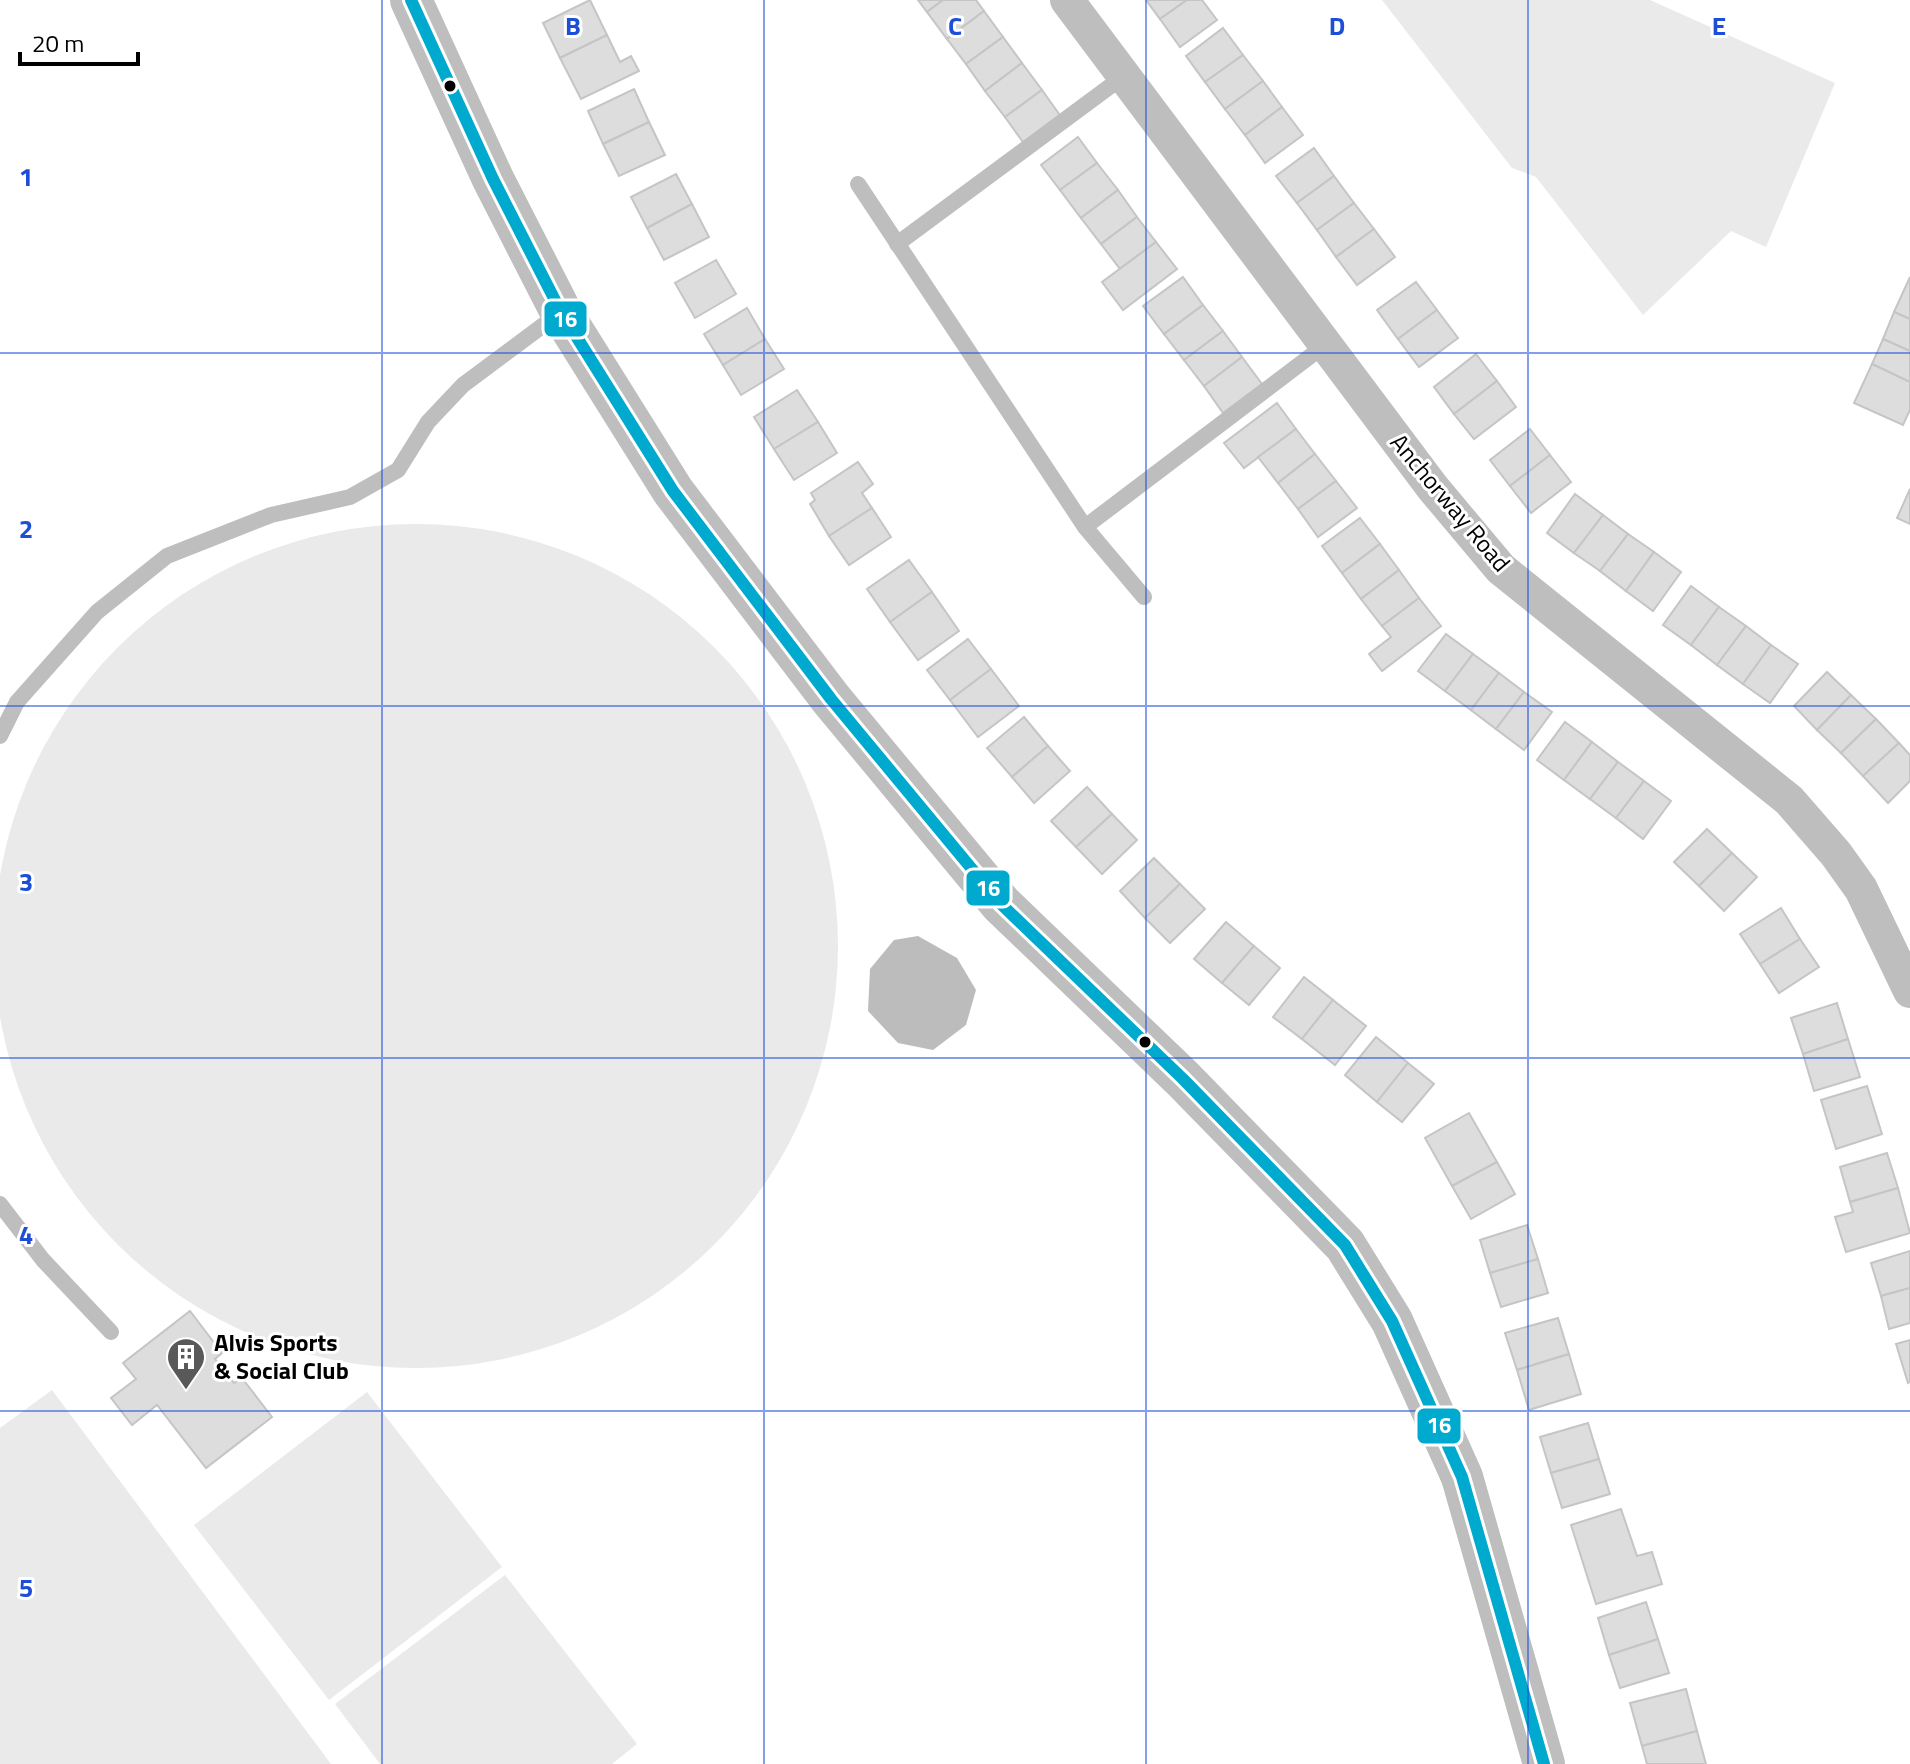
<svg xmlns="http://www.w3.org/2000/svg" width="1910" height="1764" viewBox="0 0 1910 1764" font-family="'Titillium Web',sans-serif">
  <rect width="100%" height="100%" fill="#fff"/>
  <g fill="#eaeaea">
    <polygon points="1382,0 1650,0 1835,83 1766,247 1731,231 1643,315 1536,177 1512,168"/>
    <circle cx="416" cy="946" r="422"/>
    <polygon points="52,1390 331,1764 0,1764 0,1428"/>
    <polygon points="367,1392 502,1567 329,1700 194,1525"/>
    <polygon points="505,1575 637,1744 612,1764 380,1764 335,1704"/>
  </g>
  <polygon fill="#bcbcbc" points="918,936 957,958 976,990 966,1025 933,1050 898,1043 868,1011 870,969 894,940"/>
  <g fill="#ddd" stroke="#c5c5c5" stroke-width="2">
    <polygon points="590,0 607,35 560,58 543,23"/>
    <polygon points="918,0 943,0 927,12"/>
    <polygon points="943,0 976,0 984,11 947,39 927,12"/>
    <polygon points="1146,0 1187,0 1160,19"/>
    <polygon points="1187,0 1202,0 1217,20 1180,47 1160,19"/>
    <polygon points="984,11 1003,37 966,64 947,39"/>
    <polygon points="1223,28 1243,55 1205,82 1186,56"/>
    <polygon points="607,35 620,62 631,56 639,71 581,99 560,58"/>
    <polygon points="1003,37 1022,63 985,91 966,64"/>
    <polygon points="1243,55 1263,81 1225,109 1205,82"/>
    <polygon points="1022,63 1042,90 1005,117 985,91"/>
    <polygon points="1263,81 1282,107 1245,135 1225,109"/>
    <polygon points="634,89 649,122 603,144 588,111"/>
    <polygon points="1042,90 1062,118 1025,145 1005,117"/>
    <polygon points="1282,107 1303,135 1265,163 1245,135"/>
    <polygon points="649,122 665,155 619,176 603,144"/>
    <polygon points="1078,137 1097,163 1060,190 1041,165"/>
    <polygon points="1314,148 1334,176 1297,203 1276,176"/>
    <polygon points="1097,163 1118,190 1081,218 1060,190"/>
    <polygon points="676,174 692,204 647,228 631,197"/>
    <polygon points="1334,176 1354,203 1317,230 1297,203"/>
    <polygon points="1118,190 1137,217 1101,244 1081,218"/>
    <polygon points="1354,203 1374,229 1336,257 1317,230"/>
    <polygon points="692,204 709,237 664,260 647,228"/>
    <polygon points="1137,217 1156,242 1120,269 1101,244"/>
    <polygon points="1374,229 1395,257 1357,285 1336,257"/>
    <polygon points="1156,242 1177,269 1123,310 1102,282"/>
    <polygon points="716,260 736,294 695,318 675,283"/>
    <polygon points="1183,277 1203,305 1164,334 1143,306"/>
    <polygon points="1910,277 1910,319 1894,312"/>
    <polygon points="1416,282 1437,310 1398,339 1377,310"/>
    <polygon points="1203,305 1223,331 1184,360 1164,334"/>
    <polygon points="747,308 765,339 723,365 704,334"/>
    <polygon points="1437,310 1458,338 1419,367 1398,339"/>
    <polygon points="1894,312 1910,319 1910,351 1883,339"/>
    <polygon points="1223,331 1242,357 1204,386 1184,360"/>
    <polygon points="765,339 784,369 741,395 723,365"/>
    <polygon points="1883,339 1910,351 1910,382 1872,364"/>
    <polygon points="1476,354 1497,381 1454,414 1434,387"/>
    <polygon points="1242,357 1262,384 1223,413 1204,386"/>
    <polygon points="1872,364 1910,382 1910,410 1903,425 1854,403"/>
    <polygon points="1497,381 1516,407 1474,439 1454,414"/>
    <polygon points="797,390 818,422 774,449 754,417"/>
    <polygon points="1277,403 1296,429 1244,468 1224,443"/>
    <polygon points="818,422 837,453 794,480 774,449"/>
    <polygon points="1296,429 1315,454 1278,483 1258,457"/>
    <polygon points="1530,429 1550,455 1510,486 1490,460"/>
    <polygon points="1315,454 1336,481 1298,509 1278,483"/>
    <polygon points="1550,455 1571,482 1531,513 1510,486"/>
    <polygon points="858,462 873,484 862,493 872,508 829,536 810,504 815,500 811,493"/>
    <polygon points="1336,481 1357,508 1318,537 1298,509"/>
    <polygon points="1910,489 1910,524 1897,518"/>
    <polygon points="1575,494 1603,515 1574,553 1547,533"/>
    <polygon points="872,508 891,537 849,565 829,536"/>
    <polygon points="1603,515 1628,534 1600,571 1574,553"/>
    <polygon points="1360,518 1380,544 1342,573 1322,546"/>
    <polygon points="1628,534 1654,552 1626,591 1600,571"/>
    <polygon points="1380,544 1399,570 1361,599 1342,573"/>
    <polygon points="1654,552 1681,572 1653,611 1626,591"/>
    <polygon points="909,560 932,592 890,622 867,589"/>
    <polygon points="1399,570 1419,598 1382,626 1361,599"/>
    <polygon points="1691,586 1719,607 1691,645 1663,625"/>
    <polygon points="932,592 959,631 918,660 890,622"/>
    <polygon points="1419,598 1441,626 1382,671 1369,654 1391,637 1382,626"/>
    <polygon points="1719,607 1746,626 1717,665 1691,645"/>
    <polygon points="1746,626 1771,645 1743,684 1717,665"/>
    <polygon points="1446,634 1473,654 1445,691 1418,671"/>
    <polygon points="968,639 991,669 950,700 927,670"/>
    <polygon points="1771,645 1798,664 1770,703 1743,684"/>
    <polygon points="1473,654 1499,673 1471,710 1445,691"/>
    <polygon points="991,669 1019,706 978,737 950,700"/>
    <polygon points="1827,672 1851,695 1817,730 1794,706"/>
    <polygon points="1499,673 1524,692 1496,729 1471,710"/>
    <polygon points="1524,692 1552,712 1524,750 1496,729"/>
    <polygon points="1851,695 1876,719 1841,753 1817,730"/>
    <polygon points="1024,717 1048,746 1012,777 987,748"/>
    <polygon points="1876,719 1899,743 1863,776 1841,753"/>
    <polygon points="1565,722 1592,742 1564,780 1537,760"/>
    <polygon points="1592,742 1618,762 1590,799 1564,780"/>
    <polygon points="1899,743 1910,755 1910,781 1888,803 1863,776"/>
    <polygon points="1048,746 1070,771 1034,803 1012,777"/>
    <polygon points="1618,762 1644,781 1616,818 1590,799"/>
    <polygon points="1644,781 1671,801 1643,839 1616,818"/>
    <polygon points="1087,787 1112,814 1076,847 1051,821"/>
    <polygon points="1112,814 1137,840 1102,874 1076,847"/>
    <polygon points="1707,829 1732,853 1699,886 1674,862"/>
    <polygon points="1732,853 1757,877 1724,911 1699,886"/>
    <polygon points="1154,858 1180,884 1145,918 1120,891"/>
    <polygon points="1180,884 1205,909 1170,943 1145,918"/>
    <polygon points="1781,908 1800,939 1760,964 1740,934"/>
    <polygon points="1226,922 1254,946 1222,983 1194,959"/>
    <polygon points="1800,939 1819,967 1779,993 1760,964"/>
    <polygon points="1254,946 1280,968 1249,1005 1222,983"/>
    <polygon points="1304,977 1333,1000 1302,1039 1273,1017"/>
    <polygon points="1333,1000 1366,1026 1335,1065 1302,1039"/>
    <polygon points="1837,1003 1848,1039 1803,1054 1791,1018"/>
    <polygon points="1376,1037 1408,1063 1377,1102 1345,1075"/>
    <polygon points="1848,1039 1860,1077 1814,1091 1803,1054"/>
    <polygon points="1408,1063 1434,1084 1402,1122 1377,1102"/>
    <polygon points="1867,1086 1882,1134 1836,1149 1821,1100"/>
    <polygon points="1469,1113 1497,1162 1452,1186 1425,1138"/>
    <polygon points="1887,1153 1898,1188 1850,1202 1840,1167"/>
    <polygon points="1497,1162 1515,1194 1471,1219 1452,1186"/>
    <polygon points="1898,1188 1910,1233 1846,1252 1835,1217 1853,1212 1850,1202"/>
    <polygon points="1527,1225 1538,1259 1490,1273 1480,1240"/>
    <polygon points="1910,1251 1910,1288 1881,1296 1871,1263"/>
    <polygon points="1538,1259 1548,1293 1501,1307 1490,1273"/>
    <polygon points="1910,1288 1910,1323 1889,1329 1881,1296"/>
    <polygon points="190,1311 222,1353 215,1359 234,1383 242,1378 272,1417 206,1468 157,1405 132,1425 111,1398 136,1379 123,1363"/>
    <polygon points="1558,1318 1569,1354 1517,1370 1505,1333"/>
    <polygon points="1910,1340 1910,1382 1908,1383 1896,1344"/>
    <polygon points="1569,1354 1581,1394 1529,1410 1517,1370"/>
    <polygon points="1588,1423 1599,1459 1551,1473 1540,1437"/>
    <polygon points="1599,1459 1610,1494 1562,1508 1551,1473"/>
    <polygon points="1621,1509 1637,1556 1652,1552 1662,1584 1596,1604 1571,1525"/>
    <polygon points="1646,1602 1658,1639 1609,1655 1598,1618"/>
    <polygon points="1658,1639 1669,1673 1620,1688 1609,1655"/>
    <polygon points="1686,1689 1697,1731 1642,1746 1630,1703"/>
    <polygon points="1697,1731 1706,1764 1647,1764 1642,1746"/>
  </g>
  <g fill="none" stroke-linecap="round" stroke-linejoin="round">
    <g stroke="#bebebe" stroke-width="16">
      <polyline points="858,184 1085,527 1144,597"/>
      <polyline points="897,244 1124,76"/>
      <polyline points="1085,527 1325,345"/>
      <polyline points="0,736 17,702 97,612 167,556 271,515 350,497 398,470 428,422 463,385 561,312"/>
      <polyline points="0,1204 43,1260 111,1332"/>
    </g>
    <polyline stroke="#bebebe" stroke-width="34" points="1067,0 1433,488 1501,569 1789,800 1836,854 1861,889 1910,991"/>
    <polyline stroke="#bebebe" stroke-width="42" points="411,0 493,179 561,312 673,491 831,699 1001,904 1183,1079 1345,1245 1392,1321 1462,1477 1544,1764"/>
    <defs>
      <polyline id="bus-1" points="411,0 493,179 561,312 673,491 831,699 1001,904 1183,1079 1345,1245 1392,1321 1462,1477 1544,1764"/>
    </defs>
    <use href="#bus-1" stroke="#fff" stroke-width="18"/>
    <use href="#bus-1" stroke="#00a9ce" stroke-width="12"/>
  </g>
  <path fill="none" stroke="#1d4ed8" stroke-width="2" stroke-opacity="0.55" d="M382,0V1764M764,0V1764M1146,0V1764M1528,0V1764M0,353H1910M0,706H1910M0,1058H1910M0,1411H1910"/>
  <defs>
    <symbol id="building-pin" viewBox="-11 -11 22 30"><path d="M0 17L-7.5 6A9.5 9.5 0 1 1 7.5 6Z" fill="#595959" stroke="#fff"/><path d="M-4-6H4V6H1V3H-1V6H-4ZM-2.5-4.3h1.7v1.8h-1.7ZM.8-4.3h1.7v1.8H.8ZM-2.5-1h1.7V.8h-1.7ZM.8-1h1.7V.8H.8Z" fill="#fff"/></symbol>
  </defs>
  <g fill-rule="evenodd">
    <use href="#building-pin" x="164" y="1335" width="44" height="60"/>
  </g>
  <g fill="#000" stroke="#fff" stroke-width="3">
    <circle cx="450" cy="86" r="7"/>
    <circle cx="1145" cy="1042" r="7"/>
  </g>
  <g text-anchor="middle" stroke-width="6" stroke-linejoin="round" paint-order="stroke">
    <g font-size="24" fill="#000" stroke="#fff">
      <text transform="translate(1450 503) rotate(50)" y="8">Anchorway Road</text>
    </g>
    <g font-size="24" font-weight="bold" fill="#000" stroke="#fff" text-anchor="start">
      <text x="214" y="1351">Alvis Sports<tspan x="214" dy="28">&amp; Social Club</tspan></text>
    </g>
  </g>
  <g font-size="26" text-anchor="middle" font-weight="bold" fill="#1d4ed8" stroke="#fff" stroke-width="6" stroke-linejoin="round" paint-order="stroke">
    <text x="573" y="35">B</text>
    <text x="955" y="35">C</text>
    <text x="1337" y="35">D</text>
    <text x="1719" y="35">E</text>
    <text x="26" y="186">1</text>
    <text x="26" y="538">2</text>
    <text x="26" y="891">3</text>
    <text x="26" y="1244">4</text>
    <text x="26" y="1597">5</text>
  </g>
  <g stroke="#fff" stroke-width="3">
    <rect x="543" y="300" width="45" height="38" rx="8" fill="#00a9ce"/>
    <rect x="965" y="869" width="46" height="38" rx="8" fill="#00a9ce"/>
    <rect x="1416" y="1407" width="46" height="38" rx="8" fill="#00a9ce"/>
  </g>
  <g font-size="22" text-anchor="middle" font-weight="bold" fill="#fff">
    <text x="565" y="327">16</text>
    <text x="988" y="896">16</text>
    <text x="1439" y="1433">16</text>
  </g>
  <path d="M20 52v12h118v-12" fill="none" stroke="#000000" stroke-width="4"/>
  <text x="32" y="52" font-size="24" fill="#000000" stroke="#ffffff" stroke-width="6" paint-order="stroke">20 m</text>
</svg>
